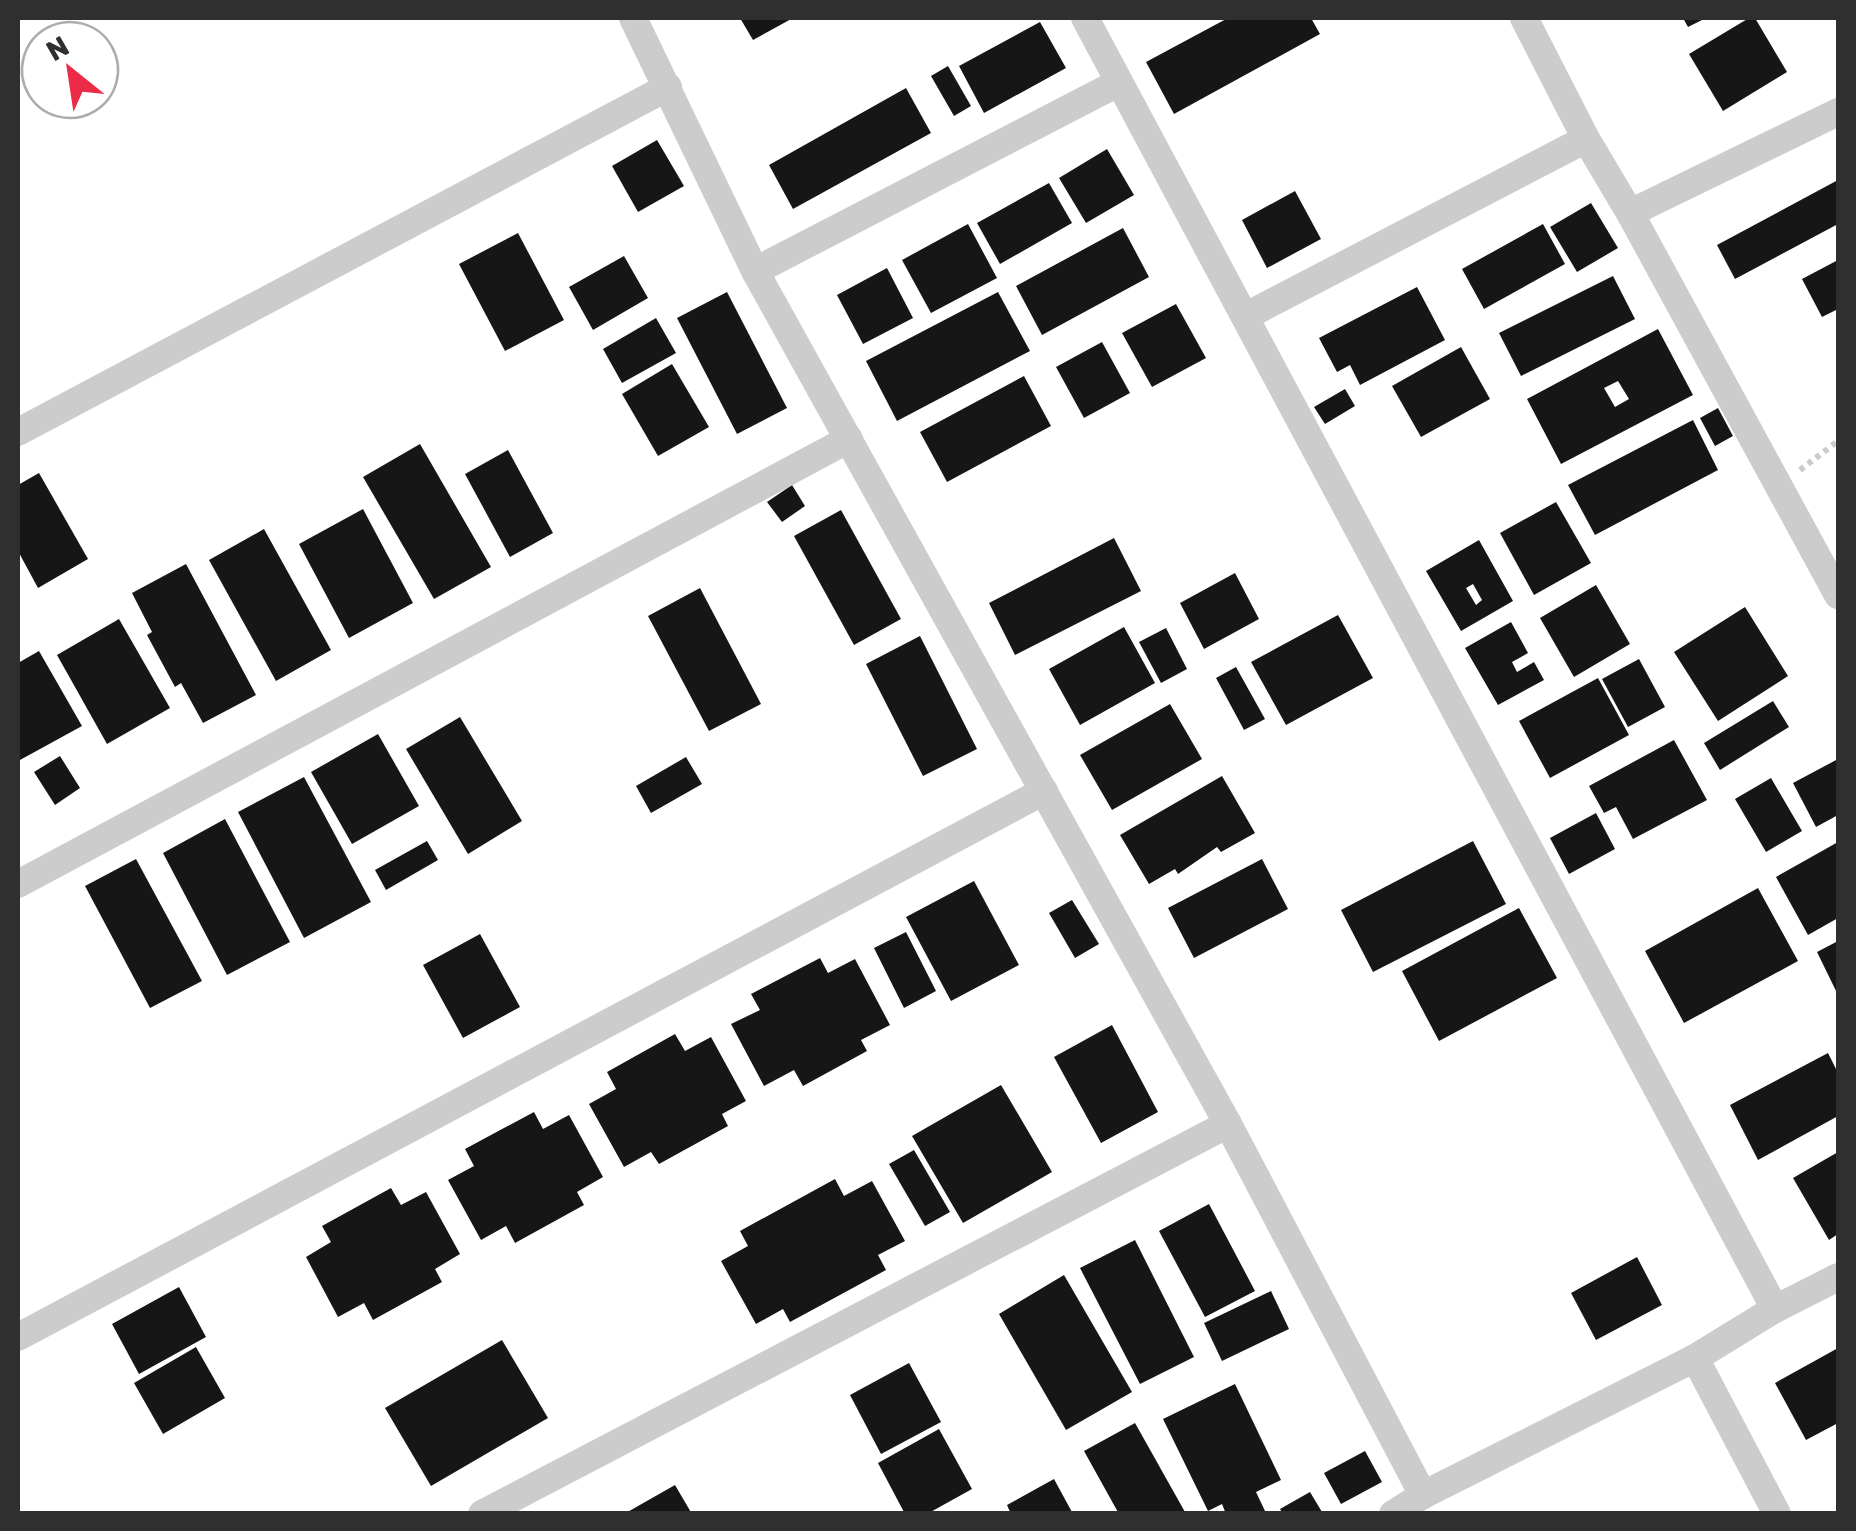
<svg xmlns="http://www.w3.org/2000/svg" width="1856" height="1531" viewBox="0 0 1856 1531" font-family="Rubik,sans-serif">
  <rect width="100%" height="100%" fill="#fff"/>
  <g fill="#161616" fill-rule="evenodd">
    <polygon points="740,18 793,18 753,40"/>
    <polygon points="1228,18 1311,18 1320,34 1174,114 1146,62"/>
    <polygon points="1683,18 1706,18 1688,27"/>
    <polygon points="1749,18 1755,18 1787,72 1723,111 1689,54"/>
    <polygon points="1040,22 1066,68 984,113 959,66"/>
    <polygon points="948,66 971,106 954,116 931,76"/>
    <polygon points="906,88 931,133 793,209 769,165"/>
    <polygon points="657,140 684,186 638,212 612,166"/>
    <polygon points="1107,149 1134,195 1086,223 1059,178"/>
    <polygon points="1838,180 1838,224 1735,279 1717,245"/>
    <polygon points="1049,183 1072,223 1000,264 977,223"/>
    <polygon points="1295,191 1321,239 1267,268 1242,220"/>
    <polygon points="1591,203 1618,248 1577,272 1550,227"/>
    <polygon points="968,224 997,278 931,313 902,260"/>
    <polygon points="1543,224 1565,264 1484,309 1462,269"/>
    <polygon points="1123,228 1149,277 1042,335 1016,286"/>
    <polygon points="518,233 564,320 505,351 459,264"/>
    <polygon points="624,256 648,298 593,330 569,287"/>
    <polygon points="1838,260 1838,309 1822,317 1802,279"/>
    <polygon points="887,268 913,318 863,344 837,295"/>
    <polygon points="1613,276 1635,319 1521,376 1499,333"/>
    <polygon points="1417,287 1445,340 1360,385 1350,365 1337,372 1319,338"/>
    <polygon points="727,292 787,408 737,434 677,318"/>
    <polygon points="998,292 1030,351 897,421 866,361"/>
    <polygon points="1176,304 1206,358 1152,387 1122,333"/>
    <polygon points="656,318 676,353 622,383 603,349"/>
    <path d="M1658,329L1693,395L1561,464L1527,399ZM1618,381L1629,399L1615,407L1604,388Z"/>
    <polygon points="1102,342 1130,393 1084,418 1056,367"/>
    <polygon points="1461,347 1490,399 1421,437 1392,386"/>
    <polygon points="672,364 709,427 658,456 622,394"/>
    <polygon points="1024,376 1051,426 947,482 920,432"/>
    <polygon points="1345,389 1355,406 1325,424 1314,407"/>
    <polygon points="1718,408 1733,436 1715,446 1700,418"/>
    <polygon points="1693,420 1718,470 1595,535 1568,485"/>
    <polygon points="420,444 491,567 434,599 363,477"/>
    <polygon points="508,450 553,533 510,557 465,474"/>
    <polygon points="39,473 88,559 38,588 18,551 18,485"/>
    <polygon points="792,485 805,506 782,522 767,502"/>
    <polygon points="1556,502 1591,563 1534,595 1500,533"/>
    <polygon points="363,509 413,603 349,638 299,544"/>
    <polygon points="841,510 901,619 854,645 794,536"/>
    <polygon points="264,529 331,650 276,681 209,560"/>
    <polygon points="1114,538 1141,591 1015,655 989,603"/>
    <path d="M1479,540L1513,601L1461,631L1426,571ZM1473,584L1482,600L1476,605L1466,588Z"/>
    <polygon points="186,564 256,695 203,723 181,683 175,687 147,635 152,632 132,593"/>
    <polygon points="1235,573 1259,619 1204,649 1180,603"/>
    <polygon points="1596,585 1630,644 1574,677 1540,618"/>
    <polygon points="700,588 761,704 709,731 648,616"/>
    <polygon points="1745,607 1788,676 1718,721 1674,652"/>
    <polygon points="1338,615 1373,678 1286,725 1251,662"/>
    <polygon points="119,619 170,708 107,744 57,655"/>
    <polygon points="1511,622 1528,653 1512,662 1517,672 1534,662 1544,680 1498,705 1465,648"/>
    <polygon points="1124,627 1155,683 1080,725 1049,669"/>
    <polygon points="1166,628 1187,669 1161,683 1139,642"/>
    <polygon points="920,636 977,749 923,776 866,664"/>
    <polygon points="39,651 82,726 20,760 18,755 18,663"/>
    <polygon points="1639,659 1665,707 1628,727 1602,679"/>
    <polygon points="1236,667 1265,719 1244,730 1216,678"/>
    <polygon points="1598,678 1629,735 1550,778 1519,721"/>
    <polygon points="1773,701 1789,727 1720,770 1704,743"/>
    <polygon points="1170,704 1202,759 1112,810 1080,755"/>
    <polygon points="460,717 522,821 468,854 406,749"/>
    <polygon points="378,734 419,806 352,844 311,772"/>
    <polygon points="1674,740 1707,800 1633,839 1616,807 1604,813 1589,786"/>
    <polygon points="60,756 80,788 55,805 34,772"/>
    <polygon points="686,757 702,784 651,813 636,786"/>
    <polygon points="1838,759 1838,815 1816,827 1793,783"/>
    <polygon points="1222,776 1255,833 1221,852 1217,847 1178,874 1175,869 1149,884 1120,835"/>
    <polygon points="304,777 371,902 304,938 238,812"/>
    <polygon points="1771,778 1802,831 1766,852 1735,799"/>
    <polygon points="1596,813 1615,849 1569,874 1550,838"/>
    <polygon points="225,819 290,942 227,975 163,853"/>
    <polygon points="427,841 438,860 386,890 375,870"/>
    <polygon points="1473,841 1506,904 1373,972 1341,910"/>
    <polygon points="1838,842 1838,918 1808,935 1776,877"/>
    <polygon points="136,859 202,981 150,1008 85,886"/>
    <polygon points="1262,859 1288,909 1194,958 1168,908"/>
    <polygon points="974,881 1019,965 951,1001 906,917"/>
    <polygon points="1758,888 1798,961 1684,1023 1645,951"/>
    <polygon points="1072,900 1099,944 1075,958 1049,913"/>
    <polygon points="1519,908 1557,978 1439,1041 1402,971"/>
    <polygon points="906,932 936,991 904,1008 874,948"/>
    <polygon points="480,934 520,1007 463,1038 423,965"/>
    <polygon points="1838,941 1838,995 1817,952"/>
    <polygon points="820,958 828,973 855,959 890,1025 861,1040 867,1051 803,1086 794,1070 764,1086 731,1024 760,1010 751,994"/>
    <polygon points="1112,1025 1158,1112 1101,1143 1054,1057"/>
    <polygon points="675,1034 685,1051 711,1037 746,1101 722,1114 728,1126 659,1164 651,1152 624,1167 589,1104 616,1089 607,1072"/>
    <polygon points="1828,1053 1838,1073 1838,1116 1758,1160 1730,1105"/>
    <polygon points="1001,1085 1052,1172 963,1223 912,1136"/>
    <polygon points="534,1112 543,1129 569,1115 603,1177 577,1192 584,1205 515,1243 506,1226 481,1240 448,1180 474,1166 465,1149"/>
    <polygon points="914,1150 950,1212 925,1226 889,1164"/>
    <polygon points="1838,1152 1838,1234 1829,1240 1793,1178"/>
    <polygon points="835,1179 844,1196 872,1181 905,1241 878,1255 886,1270 790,1322 783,1309 756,1324 721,1261 748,1246 740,1231"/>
    <polygon points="391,1188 401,1205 426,1192 460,1254 435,1269 442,1282 373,1320 364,1303 338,1317 306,1257 331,1242 322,1226"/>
    <polygon points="1209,1204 1255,1291 1205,1317 1159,1231"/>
    <polygon points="1135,1240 1194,1357 1140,1384 1080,1268"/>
    <polygon points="1637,1257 1662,1305 1596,1340 1571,1293"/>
    <polygon points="1064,1275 1132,1392 1066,1430 999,1314"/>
    <polygon points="179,1287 206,1337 139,1374 112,1324"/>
    <polygon points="1271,1291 1289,1329 1222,1361 1204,1323"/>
    <polygon points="502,1340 548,1418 431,1486 385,1408"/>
    <polygon points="196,1347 225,1398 163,1434 134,1383"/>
    <polygon points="1838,1348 1838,1423 1806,1440 1775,1383"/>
    <polygon points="909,1363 941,1422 881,1454 850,1395"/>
    <polygon points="1235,1384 1281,1480 1256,1492 1265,1511 1260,1514 1226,1514 1222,1504 1208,1511 1163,1419"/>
    <polygon points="1135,1423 1185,1512 1183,1514 1119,1514 1084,1451"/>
    <polygon points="939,1429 972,1489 927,1514 905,1514 878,1463"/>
    <polygon points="1365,1451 1382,1482 1341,1504 1324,1473"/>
    <polygon points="1054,1479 1073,1514 1011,1514 1007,1505"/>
    <polygon points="675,1485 692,1514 624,1514"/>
    <polygon points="1310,1492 1322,1512 1283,1514 1280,1509"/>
  </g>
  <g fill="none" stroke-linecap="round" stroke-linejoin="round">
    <polyline stroke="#ccc" stroke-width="6" stroke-dasharray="5 5" stroke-linecap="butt" points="1800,470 1838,441"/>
    <g stroke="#ccc" stroke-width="28">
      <polyline points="633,18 755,271 1228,1124 1423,1495"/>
      <polyline points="1085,18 1775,1309"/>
      <polyline points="1524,18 1586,139 1630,213 1838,595"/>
      <polyline points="1630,213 1838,112"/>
      <polyline points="755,271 1118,83"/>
      <polyline points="1246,316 1586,139"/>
      <polyline points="18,432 668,87"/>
      <polyline points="18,884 849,439"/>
      <polyline points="18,1337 1044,791"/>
      <polyline points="1695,1358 1777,1514"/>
      <polyline points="482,1514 1228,1124"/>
      <polyline points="1393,1514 1423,1495 1695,1358 1775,1309 1838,1277"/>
    </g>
  </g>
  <rect width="1856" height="1531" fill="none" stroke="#2f2f2f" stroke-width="40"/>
  <g transform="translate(70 70) rotate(330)"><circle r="48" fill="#ffffff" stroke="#acacac" stroke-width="2.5"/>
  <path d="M0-8L18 38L0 25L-18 38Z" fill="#ec2b48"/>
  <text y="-15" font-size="28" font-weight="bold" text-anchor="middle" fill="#2f2f2f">N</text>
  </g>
</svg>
